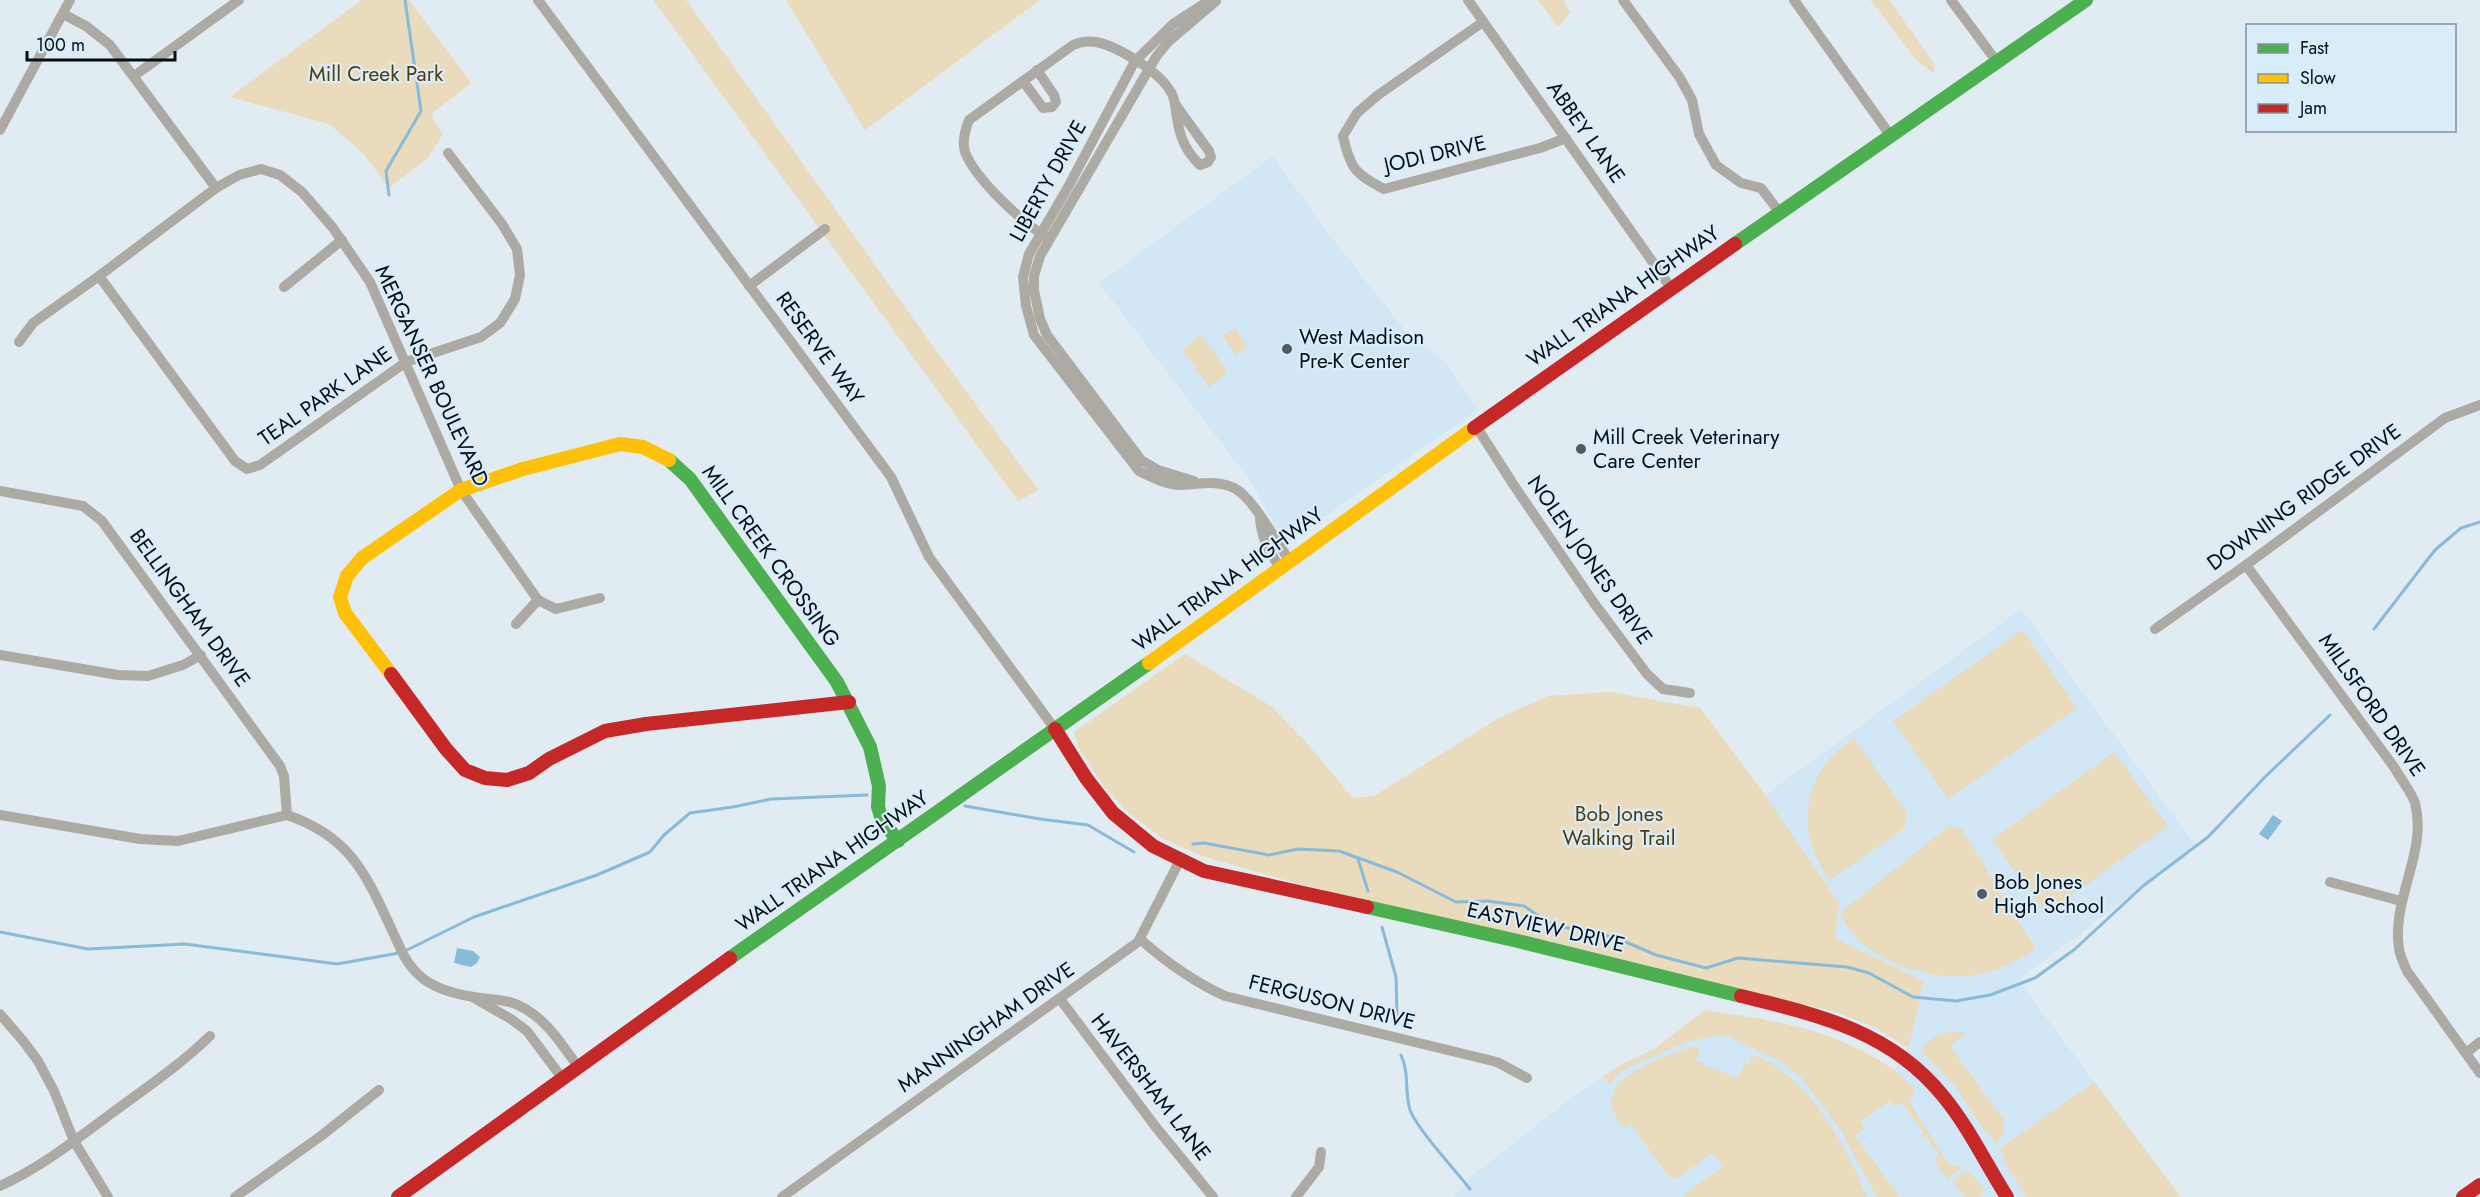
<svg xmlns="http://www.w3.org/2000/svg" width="2480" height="1197" viewBox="0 0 2480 1197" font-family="Jost,sans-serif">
  <rect width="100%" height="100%" fill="#e1ebf2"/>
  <g fill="#d1e7f6">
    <polygon points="1273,156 1327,232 1411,338 1438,356 1451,370 1478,409 1289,542 1268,513 1252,483 1099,283"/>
    <polygon points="2021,609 2196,846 2018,980 2181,1197 1454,1197 1473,1175 1565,1103 1624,1063 1655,1049 1705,1010 1784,1026 1892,1074 1910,1043 1924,981 1835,938 1839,903 1765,795"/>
  </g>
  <g fill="#eadbbc">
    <polygon points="362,0 409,0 471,83 432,113 433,119 443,134 428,158 389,188 363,153 329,124 230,97"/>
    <path d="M653,0H686C804,164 918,329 1039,490L1018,501Z"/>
    <polygon points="786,0 1040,0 865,130"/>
    <polygon points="1538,0 1564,0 1570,13 1558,27"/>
    <polygon points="1870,0 1889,0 1935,65 1933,73 1917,60"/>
    <polygon points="1236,328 1247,347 1235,355 1223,335"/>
    <polygon points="1201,335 1228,372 1209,387 1182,349"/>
    <polygon points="2022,630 2077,708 1948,799 1893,721"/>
    <polygon points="1185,654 1272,707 1305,741 1353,798 1374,796 1499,718 1548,696 1610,692 1700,708 1765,795 1839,903 1835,938 1924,981 1910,1043 1907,1047 1874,1027 1836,1012 1401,909 1299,884 1202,856 1162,838 1129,813 1104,787 1079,748 1074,732"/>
    <path d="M1854,738L1907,813L1905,828L1830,880C1804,845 1799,806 1823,767C1831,755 1843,747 1854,738Z"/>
    <polygon points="2114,752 2168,826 2046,914 1992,840"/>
    <path d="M1949,826L1961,828L2036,949C2017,961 1998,971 1976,975C1937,981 1888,967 1859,940C1851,933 1845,923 1840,913Z"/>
    <path d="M1705,1010C1762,1019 1816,1025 1868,1054C1886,1064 1902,1074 1915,1090L1910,1103L1946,1160L1950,1165L1963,1167L1947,1179L1934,1160L1939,1154L1925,1136L1920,1139L1918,1138L1923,1132L1902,1102L1895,1107L1890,1101L1860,1121L1864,1128L1855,1136L1900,1197H1877L1840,1129L1801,1077L1782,1062L1725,1035L1688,1041L1629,1067L1617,1075L1610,1085L1608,1080L1601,1078L1624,1063L1655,1049Z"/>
    <path d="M1959,1031L1965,1034L1952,1044V1049L2003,1119C2005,1131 2005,1136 1995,1144L1989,1134L1987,1135L1956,1087L1921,1051C1931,1035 1942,1033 1959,1031Z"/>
    <path d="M1693,1046L1700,1050L1696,1061L1737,1078L1745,1063L1749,1065L1750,1058L1757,1056C1802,1077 1827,1116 1850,1160C1856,1172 1861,1186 1868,1197H1684L1685,1194L1723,1167L1712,1153L1678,1178L1669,1177L1631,1124L1624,1128C1620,1122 1614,1115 1612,1108C1603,1074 1671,1055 1693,1046Z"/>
    <polygon points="2094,1082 2181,1197 2027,1197 2003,1160 2005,1158 1999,1149"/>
    <polygon points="1967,1170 1966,1175 1968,1175 1969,1171 1984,1189 1979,1197 1965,1197 1953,1181"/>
  </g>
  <g fill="#88bbda">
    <polygon points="2273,815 2282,821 2268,840 2259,834"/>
    <polygon points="457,948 473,951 480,957 477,963 471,967 454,963"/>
  </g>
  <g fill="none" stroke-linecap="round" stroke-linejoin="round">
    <g stroke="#88bbda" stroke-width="3">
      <polyline points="389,195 386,171 421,111 405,0"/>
      <polyline points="2374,629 2435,550 2461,528 2480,522"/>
      <polyline points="965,806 1040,819 1088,825 1134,852"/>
      <polyline points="1193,844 1204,843 1269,855 1298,849 1339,851 1397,872 1456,902 1488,901 1524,906 1555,927 1584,929 1621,940 1656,955 1706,968 1738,958 1847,967 1869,973 1913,997 1956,1001 1990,995 2035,978 2075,949 2143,886 2208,837 2265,777 2330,715"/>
      <polyline points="1358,859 1368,891"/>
      <polyline points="1382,927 1396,977 1397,1015"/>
      <polyline points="0,932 88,949 185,944 337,964 399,953"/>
      <polyline points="405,951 474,917 597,875 650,852 664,835 690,813 733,807 771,799 867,795"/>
      <path d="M1401,1055C1410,1076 1404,1089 1410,1110C1417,1129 1456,1171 1470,1189"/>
    </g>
    <g stroke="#acaaa3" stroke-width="10">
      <polyline points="538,0 891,477 929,557 1055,729"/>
      <path d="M1210,0L1173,24L1135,61L1067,189L1029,254L1023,277L1026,306L1034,335L1139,471C1151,477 1165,484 1178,485C1196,485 1217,479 1234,488C1253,497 1276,542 1290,561"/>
      <polyline points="1468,0 1671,288"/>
      <polyline points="1623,0 1680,78 1692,100 1699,134 1716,165 1741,183 1761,188 1780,213"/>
      <polyline points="1794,0 1890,135"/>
      <polyline points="1951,0 1997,62"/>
      <polyline points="63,14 86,26 110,45 216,188"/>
      <path d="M1483,22L1378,95L1357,113L1343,136C1350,168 1355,174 1384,189L1540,148L1566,138"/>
      <polyline points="134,76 239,0"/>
      <polyline points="1023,81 1043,108 1052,107 1056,102 1054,95 1037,70"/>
      <path d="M1175,104L1209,151L1211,157L1208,162L1200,165C1181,147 1178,129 1175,104Z"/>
      <polyline points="0,130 70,0"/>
      <path d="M1046,237C1021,221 976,180 965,152C962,142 965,130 969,120L1073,45C1080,42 1088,41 1096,42C1117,46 1160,72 1170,91C1173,94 1174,100 1175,104"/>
      <polyline points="99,276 235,461 247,469 260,465 406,362 481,337 500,323 515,299 520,275 517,249 502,224 448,153"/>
      <polyline points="749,286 825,229"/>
      <polyline points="284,287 342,240"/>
      <polyline points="19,342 33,323 99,276 216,188 239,175 261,169 280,175 302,192 333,228 370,282 461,490 538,600 556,609 600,598"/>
      <polyline points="1476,426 1513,484 1594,603 1647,674 1663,689 1690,693"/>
      <polyline points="1194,481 1158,470 1141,460 1047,335 1040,319 1034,290 1034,276 1040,256 1156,57 1168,42 1216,1"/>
      <polyline points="0,491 83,506 102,521 280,766 284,776 287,815"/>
      <path d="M1260,517C1261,538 1269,551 1280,568"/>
      <path d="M2246,565L2394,767C2400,778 2411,791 2415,803C2428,852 2391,899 2399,949C2400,956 2404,964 2407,971L2480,1073"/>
      <polyline points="516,624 538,600"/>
      <polyline points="2155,629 2246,565 2445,418 2480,405"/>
      <polyline points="0,655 118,675 148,676 183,665 201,655"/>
      <path d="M0,815L140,839L178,841L287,815C349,836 365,872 391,928C399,945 405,963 419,975C432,988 455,994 474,997C489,1000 503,998 518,1005C546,1018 561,1043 578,1067"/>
      <polyline points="2330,882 2401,901"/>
      <path d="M1140,939C1166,962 1192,981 1225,996L1497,1062L1527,1078"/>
      <polyline points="474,998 511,1019 527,1031 562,1078"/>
      <polyline points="1060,999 1155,1126 1213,1197"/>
      <polyline points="0,1014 24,1042 38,1061 54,1091 74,1141 108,1197"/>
      <polyline points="2466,1053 2480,1042"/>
      <path d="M0,1186C40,1168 77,1139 112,1113C146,1088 180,1065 210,1036"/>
      <polyline points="235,1197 321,1136 379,1090"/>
      <polyline points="782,1197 1138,942 1180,860"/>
      <polyline points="1296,1197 1319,1167 1321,1152"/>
    </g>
    <g stroke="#4caf50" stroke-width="14">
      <polyline points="1735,244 2086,0"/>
      <polyline points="669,460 690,479 837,682 870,747 879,786 878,807 882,820 898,841"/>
      <polyline points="1367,907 1518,941 1741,996"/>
      <polyline points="730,958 1149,663"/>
    </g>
    <g stroke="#ffc107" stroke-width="14">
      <polyline points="1149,663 1474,428"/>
      <polyline points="391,674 345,613 340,597 347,576 362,558 461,490 523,469 620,444 643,447 669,460"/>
    </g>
    <g stroke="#c62828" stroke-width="14">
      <polyline points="1474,428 1735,244"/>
      <polyline points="391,674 446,749 465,770 485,778 507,780 529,773 549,759 605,731 646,724 849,702"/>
      <polyline points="1055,729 1086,778 1113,813 1153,846 1204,871 1367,907"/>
      <path d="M1741,996C1818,1015 1891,1031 1943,1096C1968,1126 1986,1164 2007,1197"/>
      <polyline points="398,1197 730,958"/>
      <polyline points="2463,1197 2480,1185"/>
    </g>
  </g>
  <g fill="#515b62" stroke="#d9ecfa" stroke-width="2">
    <circle cx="1287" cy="349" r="6"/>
    <circle cx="1581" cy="449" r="6"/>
    <circle cx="1982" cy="894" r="6"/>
  </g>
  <g text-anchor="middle" stroke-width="4.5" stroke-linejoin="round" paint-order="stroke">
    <g font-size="21" fill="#523a04" stroke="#d9ecfa">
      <text x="376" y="81">Mill Creek Park</text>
      <text x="1619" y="821">Bob Jones<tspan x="1619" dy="24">Walking Trail</tspan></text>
    </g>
    <g font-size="21" fill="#040e15" stroke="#d9ecfa">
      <text transform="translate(1586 132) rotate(55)" y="7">ABBEY LANE</text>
      <text transform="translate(1435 154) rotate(-13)" y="7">JODI DRIVE</text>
      <text transform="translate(1048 181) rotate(-61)" y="7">LIBERTY DRIVE</text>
      <text transform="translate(1623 296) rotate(-35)" y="7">WALL TRIANA HIGHWAY</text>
      <text transform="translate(820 348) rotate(54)" y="7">RESERVE WAY</text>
      <text transform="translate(432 376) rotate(65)" y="7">MERGANSER BOULEVARD</text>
      <text transform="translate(325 396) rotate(-35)" y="7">TEAL PARK LANE</text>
      <text transform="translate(2304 497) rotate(-36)" y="7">DOWNING RIDGE DRIVE</text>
      <text transform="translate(771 556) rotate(54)" y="7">MILL CREEK CROSSING</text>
      <text transform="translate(1590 560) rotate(55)" y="7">NOLEN JONES DRIVE</text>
      <text transform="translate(1228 579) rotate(-36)" y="7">WALL TRIANA HIGHWAY</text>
      <text transform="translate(190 608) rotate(54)" y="7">BELLINGHAM DRIVE</text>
      <text transform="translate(2372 705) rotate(55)" y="7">MILLSFORD DRIVE</text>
      <text transform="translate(832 861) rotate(-35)" y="7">WALL TRIANA HIGHWAY</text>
      <text transform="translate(1546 927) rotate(13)" y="7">EASTVIEW DRIVE</text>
      <text transform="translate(1332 1002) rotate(14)" y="7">FERGUSON DRIVE</text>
      <text transform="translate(986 1027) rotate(-35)" y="7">MANNINGHAM DRIVE</text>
      <text transform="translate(1151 1087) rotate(52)" y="7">HAVERSHAM LANE</text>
    </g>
    <g font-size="21" fill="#040e15" stroke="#d9ecfa" text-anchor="start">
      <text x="1299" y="344">West Madison<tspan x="1299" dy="24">Pre-K Center</tspan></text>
      <text x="1593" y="444">Mill Creek Veterinary<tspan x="1593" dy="24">Care Center</tspan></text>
      <text x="1994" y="889">Bob Jones<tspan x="1994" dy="24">High School</tspan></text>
    </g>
  </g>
  <rect x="2246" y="24" width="210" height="108" fill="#d9ecfa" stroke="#84939e" stroke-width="1.5"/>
  <rect x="2258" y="44" width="30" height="9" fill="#4caf50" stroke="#84939e" stroke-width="1.5"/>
  <text x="2300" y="54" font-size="18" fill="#040e15">Fast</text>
  <rect x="2258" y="74" width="30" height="9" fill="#ffc107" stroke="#84939e" stroke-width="1.5"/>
  <text x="2300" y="84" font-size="18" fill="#040e15">Slow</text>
  <rect x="2258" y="104" width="30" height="9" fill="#c62828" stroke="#84939e" stroke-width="1.5"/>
  <text x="2300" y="114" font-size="18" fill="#040e15">Jam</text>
  <path d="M27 51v9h148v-9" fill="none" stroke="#040e15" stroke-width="3"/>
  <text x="36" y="51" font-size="18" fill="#040e15" stroke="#d9ecfa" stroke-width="4.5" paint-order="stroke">100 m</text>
</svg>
